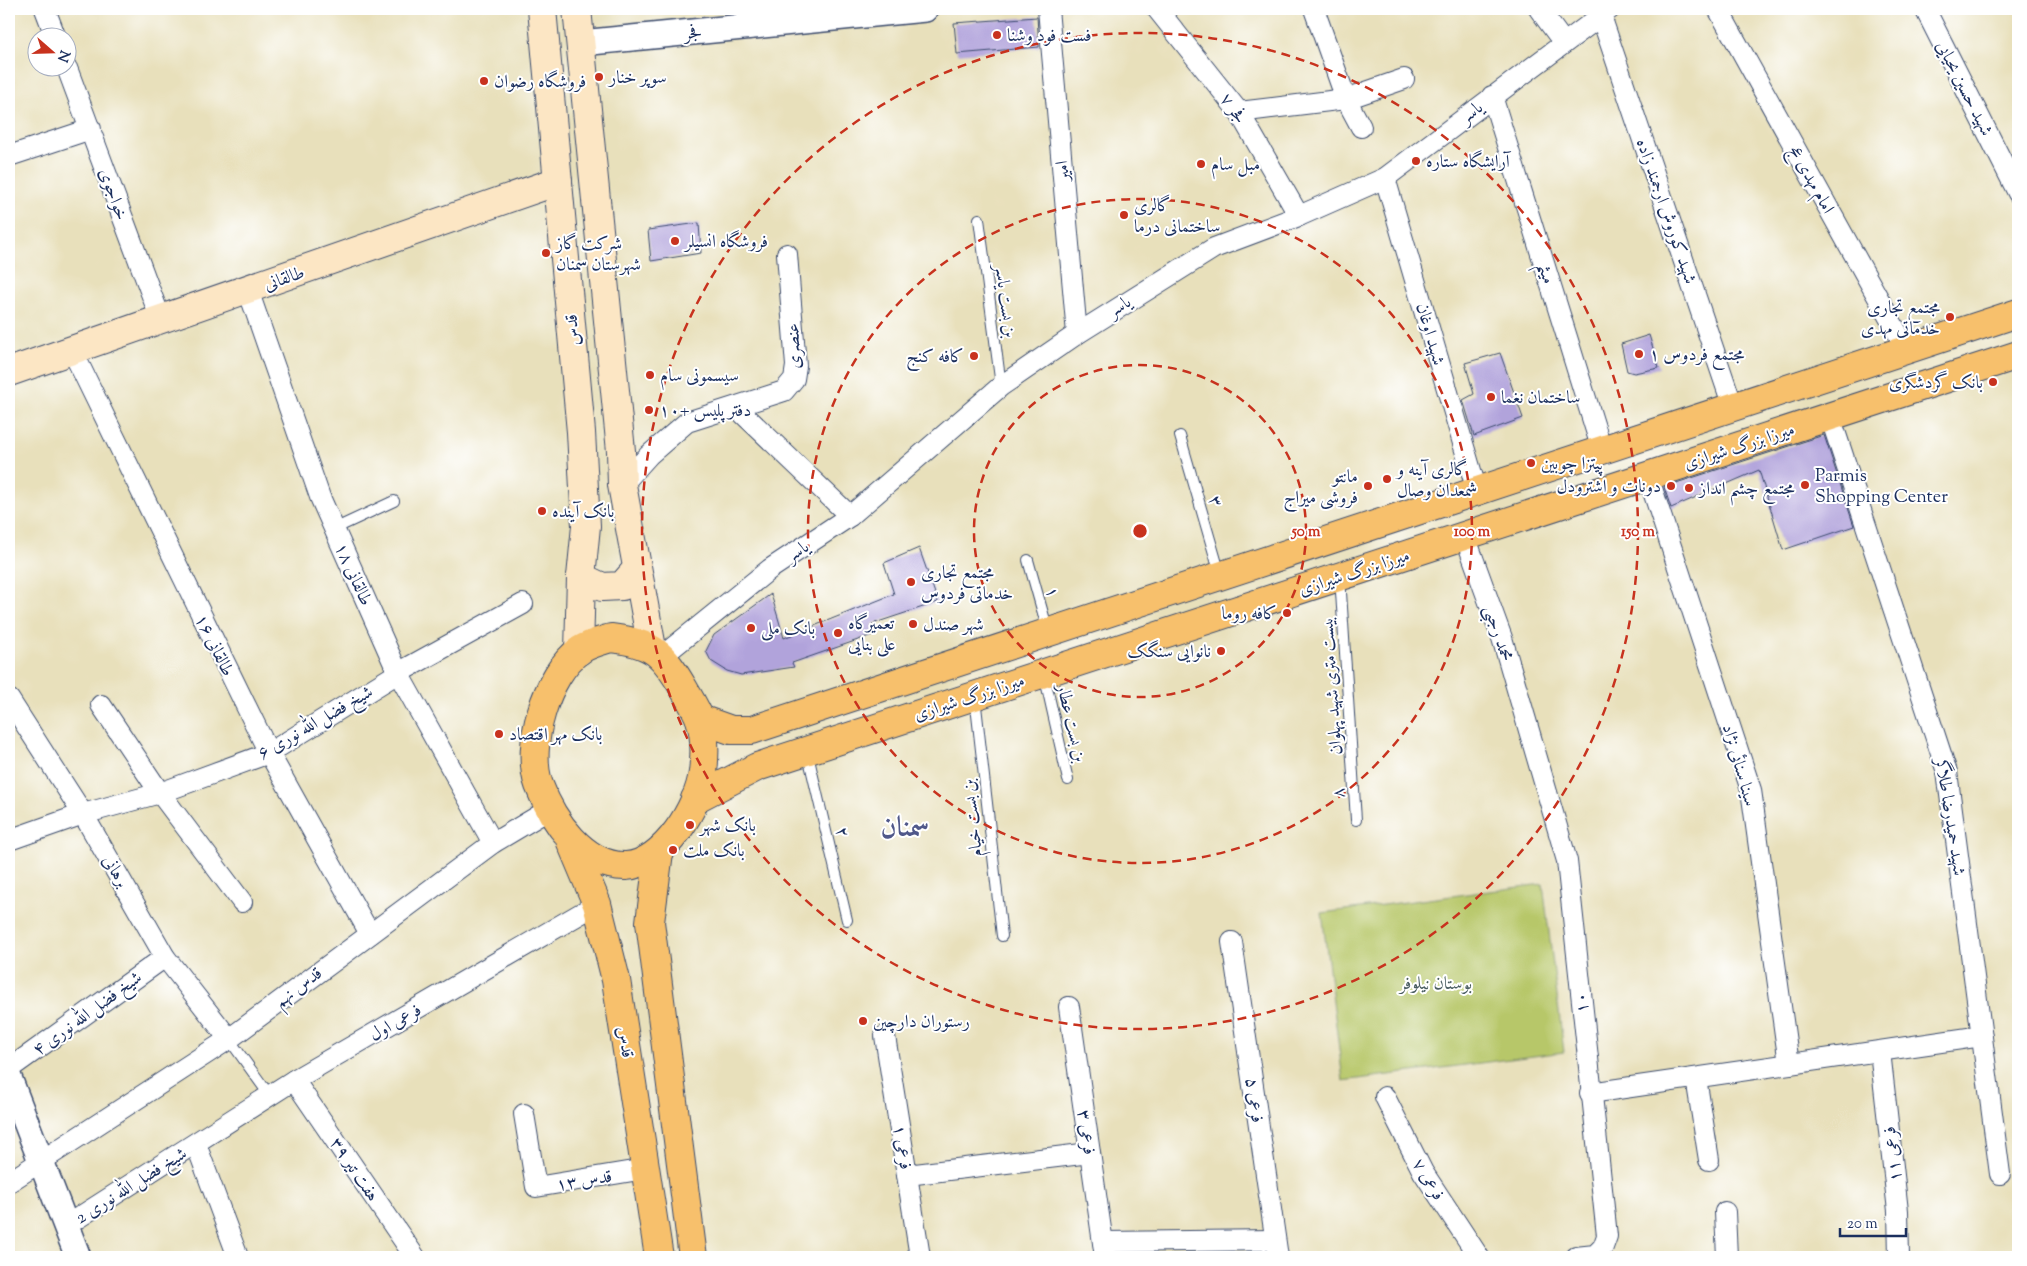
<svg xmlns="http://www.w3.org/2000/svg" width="2027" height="1266" viewBox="0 0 2027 1266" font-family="'Sorts Mill Goudy',Amiri,serif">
  <rect width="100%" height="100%" fill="#fff"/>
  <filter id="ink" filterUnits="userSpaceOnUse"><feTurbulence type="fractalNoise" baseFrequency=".02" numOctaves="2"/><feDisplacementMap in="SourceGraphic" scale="10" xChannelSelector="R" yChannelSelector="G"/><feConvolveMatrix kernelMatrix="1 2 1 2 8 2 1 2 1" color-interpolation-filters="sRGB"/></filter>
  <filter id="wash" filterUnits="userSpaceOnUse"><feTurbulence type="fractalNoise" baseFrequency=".0096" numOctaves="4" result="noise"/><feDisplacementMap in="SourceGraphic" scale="20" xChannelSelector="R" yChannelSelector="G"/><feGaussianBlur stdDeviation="1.12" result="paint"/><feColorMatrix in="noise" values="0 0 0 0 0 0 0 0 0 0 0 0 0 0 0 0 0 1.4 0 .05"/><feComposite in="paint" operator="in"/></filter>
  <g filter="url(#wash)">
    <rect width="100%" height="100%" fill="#e8e0bb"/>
    <polygon fill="#b7c769" stroke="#697b64" points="1543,884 1564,1052 1343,1081 1322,913"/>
    <g id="blocks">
      <g fill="#b1a3db">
        <polygon points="1037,17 1039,47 957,54 954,23"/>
        <polygon points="699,223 701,253 651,261 648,230"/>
        <polygon points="1649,335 1659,368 1634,373 1627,371 1621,344"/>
        <polygon points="1500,353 1523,418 1474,436 1463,400 1474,394 1465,363"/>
        <polygon points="1824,435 1854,526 1783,550 1759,470 1671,508 1664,487"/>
        <polygon points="919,548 938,602 872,624 875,634 792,663 794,667 741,675 727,671 711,661 706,651 714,635 771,594 784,638 894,594 884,563"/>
      </g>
    </g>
  </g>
  <g filter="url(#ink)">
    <use href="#blocks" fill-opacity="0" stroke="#3a4a6c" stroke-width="1"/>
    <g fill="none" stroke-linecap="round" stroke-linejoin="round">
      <defs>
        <g id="service">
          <polyline points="979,219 1001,386"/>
          <polyline points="1180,436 1220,574"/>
          <polyline points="334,529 394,501"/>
          <polyline points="1028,560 1048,631"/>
          <polyline points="1340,577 1356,820"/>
          <polyline points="1044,674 1068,780"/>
          <polyline points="975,697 1002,936"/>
          <polyline points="807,751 847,920"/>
          <polyline points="229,1039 270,1096"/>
        </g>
        <g id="minor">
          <polyline points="45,9 56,38"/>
          <polyline points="1048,9 1077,334"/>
          <polyline points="1157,9 1239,112 1299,216"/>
          <polyline points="1314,9 1346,99 1361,127"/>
          <polyline points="1539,9 1564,43"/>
          <polyline points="1718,9 1907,350"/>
          <polyline points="1925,9 2018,193"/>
          <polyline points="1601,16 1733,407"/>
          <polyline points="67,68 161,320"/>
          <polyline points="1492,96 1602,450"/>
          <polyline points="1239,112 1346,99 1404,79"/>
          <polyline points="9,156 91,129"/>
          <polyline points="1385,178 1477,491"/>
          <polyline points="248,290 320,497 398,673 493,843"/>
          <polyline points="72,350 269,753 370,934"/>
          <polyline points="736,407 850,516"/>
          <polyline points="1830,416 1947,772 2000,1174"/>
          <polyline points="1648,476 1751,790 1789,1064"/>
          <polyline points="622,485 649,455 687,422 784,391 794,379 796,366 787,254"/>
          <polyline points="1465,536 1502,638 1567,861 1607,1236 1603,1247 1595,1255 1576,1257"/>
          <polyline points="661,657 770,569 850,516 1001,386 1077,334 1214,248 1299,216 1385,178 1610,9"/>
          <polyline points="9,699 83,814 165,957 229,1039"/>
          <polyline points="101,705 160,793 242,902"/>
          <polyline points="9,840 83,814 160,793 269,753 398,673 523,604"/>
          <polyline points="1232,942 1278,1257"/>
          <polyline points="1069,1007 1105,1257"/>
          <polyline points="885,1036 920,1257"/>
          <polyline points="1880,1051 1898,1211 1899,1257"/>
          <polyline points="9,1069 165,957"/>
          <polyline points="1696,1078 1709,1160"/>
          <polyline points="294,1080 415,1257"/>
          <polyline points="1590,1093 1982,1036"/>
          <polyline points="1385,1097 1423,1172 1479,1257"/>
          <polyline points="524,1114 536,1187 645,1169"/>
          <polyline points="196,1144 238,1257"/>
          <polyline points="907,1175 1090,1153"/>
          <polyline points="9,1182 229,1039 493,843 550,809"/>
          <polyline points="1725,1212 1727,1257"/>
          <polyline points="67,1225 294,1080 597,904"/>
          <polyline points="1103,1242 1275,1240"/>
        </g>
        <g id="tertiary">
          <polyline points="581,43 925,9"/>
          <polyline points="9,1078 78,1257"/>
        </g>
        <g id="secondary">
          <polyline points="542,9 581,432 586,526 581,577 579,651"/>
          <polyline points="577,9 621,451 622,485 652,648"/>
          <polyline points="9,372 558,181"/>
          <polyline points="581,577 602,587 622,586 636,570"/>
        </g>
        <g id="primary">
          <path d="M611,638C653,643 663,653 684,689C689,698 696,709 700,719C705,735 705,756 703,772C699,806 664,864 626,866C584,867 552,820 539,785C525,747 546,674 580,650C589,644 601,641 611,638Z"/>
          <polyline points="700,719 731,730 752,730 2018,313"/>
          <polyline points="695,799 757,767 2018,355"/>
          <polyline points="570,840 597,904 616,980 659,1257"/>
          <polyline points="659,852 650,922 693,1257"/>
        </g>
      </defs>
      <use href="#service" stroke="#3a4a6c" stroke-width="12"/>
      <use href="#minor" stroke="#3a4a6c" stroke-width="22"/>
      <use href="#tertiary" stroke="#3a4a6c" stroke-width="28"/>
      <use href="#secondary" stroke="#3a4a6c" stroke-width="30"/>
      <use href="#primary" stroke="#3a4a6c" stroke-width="30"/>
      <use href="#service" stroke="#fff" stroke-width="10"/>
      <use href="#minor" stroke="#fff" stroke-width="20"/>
      <use href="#tertiary" stroke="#fff" stroke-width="25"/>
      <use href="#secondary" stroke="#fce6c4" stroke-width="28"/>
      <use href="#primary" stroke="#f7c06c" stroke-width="28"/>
    </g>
  </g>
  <g fill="none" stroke="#c8321e" stroke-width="2.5" stroke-dasharray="9 6">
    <circle cx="1140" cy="531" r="166"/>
    <circle cx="1140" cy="531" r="332"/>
    <circle cx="1140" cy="531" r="498"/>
  </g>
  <g fill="#c8321e" stroke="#fff" stroke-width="2">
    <circle cx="997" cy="35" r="5"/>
    <circle cx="599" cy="77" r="5"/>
    <circle cx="484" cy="81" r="5"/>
    <circle cx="1416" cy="161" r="5"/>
    <circle cx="1201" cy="164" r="5"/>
    <circle cx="1124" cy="215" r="5"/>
    <circle cx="675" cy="241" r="5"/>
    <circle cx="546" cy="253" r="5"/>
    <circle cx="1950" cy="317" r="5"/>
    <circle cx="1639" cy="354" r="5"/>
    <circle cx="974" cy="356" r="5"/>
    <circle cx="650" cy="375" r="5"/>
    <circle cx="1993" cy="382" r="5"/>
    <circle cx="1491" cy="397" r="5"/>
    <circle cx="649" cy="410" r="5"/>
    <circle cx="1531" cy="463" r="5"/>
    <circle cx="1387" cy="479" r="5"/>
    <circle cx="1805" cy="485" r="5"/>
    <circle cx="1368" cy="486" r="5"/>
    <circle cx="1671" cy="486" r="5"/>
    <circle cx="1689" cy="488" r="5"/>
    <circle cx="542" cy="511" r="5"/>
    <circle cx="911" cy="582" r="5"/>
    <circle cx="1287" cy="613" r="5"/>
    <circle cx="913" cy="624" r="5"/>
    <circle cx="751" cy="628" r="5"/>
    <circle cx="838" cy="633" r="5"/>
    <circle cx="1221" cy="651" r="5"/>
    <circle cx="499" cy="734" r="5"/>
    <circle cx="690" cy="825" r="5"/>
    <circle cx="673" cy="850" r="5"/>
    <circle cx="863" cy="1021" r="5"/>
  </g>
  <g text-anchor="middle" stroke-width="4" stroke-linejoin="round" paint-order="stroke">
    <g font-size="18" fill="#1b2f5e" stroke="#fff">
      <text transform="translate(693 32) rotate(-6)" y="6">فجر</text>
      <text transform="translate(1965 88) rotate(63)" y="6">شهید حسین یحیایی</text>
      <text transform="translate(1234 108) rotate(55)" y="6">فجر ۷</text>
      <text transform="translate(1471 112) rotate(-38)" y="6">یاسر</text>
      <text transform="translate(1062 171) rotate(-95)" y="6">امیر</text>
      <text transform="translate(1812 179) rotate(61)" y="6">امام مهدی عج</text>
      <text transform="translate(114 194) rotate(70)" y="6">خواجوی</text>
      <text transform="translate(1667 211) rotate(71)" y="6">شهید کوروش ارجمند زاده</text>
      <text transform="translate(1547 273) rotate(73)" y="6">میثم</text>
      <text transform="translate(284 278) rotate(-19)" y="6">طالقانی</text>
      <text transform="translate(1006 301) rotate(83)" y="6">بن بست یاسر</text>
      <text transform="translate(1119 306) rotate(-33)" y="6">یاسر</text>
      <text transform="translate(572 330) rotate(-95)" y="6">قدس</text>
      <text transform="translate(1431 334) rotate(74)" y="6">شهید اوغان</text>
      <text transform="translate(793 346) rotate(-92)" y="6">عنصری</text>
      <text transform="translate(1739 446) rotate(-18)" y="6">میرزا بزرگ شیرازی</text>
      <text transform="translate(1216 501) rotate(73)" y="6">۳</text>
      <text transform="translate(797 551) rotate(-34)" y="6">یاسر</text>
      <text transform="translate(1354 572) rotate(-18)" y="6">میرزا بزرگ شیرازی</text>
      <text transform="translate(354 574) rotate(66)" y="6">طالقانی ۱۸</text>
      <text transform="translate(1053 592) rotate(74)" y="6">۱</text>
      <text transform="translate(1499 633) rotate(72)" y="6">محمد رجبی</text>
      <text transform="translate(215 645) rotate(64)" y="6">طالقانی ۱۶</text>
      <text transform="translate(1331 686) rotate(-94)" y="6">بیست متری شهید پهلوان</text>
      <text transform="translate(969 697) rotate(-18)" y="6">میرزا بزرگ شیرازی</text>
      <text transform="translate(315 722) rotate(-30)" y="6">شیخ فضل الله نوری ۶</text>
      <text transform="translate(1072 723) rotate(77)" y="6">بن بست عطار</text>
      <text transform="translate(1740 765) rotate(74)" y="6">سینا سنائی نژاد</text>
      <text transform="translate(1338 793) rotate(-94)" y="6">۸</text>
      <text transform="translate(1951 817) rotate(81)" y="6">شهید حمیدرضا طلاگر</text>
      <text transform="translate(972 818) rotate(-96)" y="6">بن بست خیام</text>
      <text transform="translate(843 832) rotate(77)" y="6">۲</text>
      <text transform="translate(116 871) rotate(60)" y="6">برهانی</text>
      <text transform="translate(298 987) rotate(-37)" y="6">قدس نهم</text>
      <text transform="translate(1581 1003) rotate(-96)" y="6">۱۰</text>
      <text transform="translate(87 1013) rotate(-36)" y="6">شیخ فضل الله نوری ۴</text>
      <text transform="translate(395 1022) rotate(-30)" y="6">فرعی اول</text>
      <text transform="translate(626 1042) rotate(81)" y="6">قدس</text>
      <text transform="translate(1255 1100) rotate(82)" y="6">فرعی ۵</text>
      <text transform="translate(1087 1132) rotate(82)" y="6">فرعی ۳</text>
      <text transform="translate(903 1147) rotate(81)" y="6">فرعی ۱</text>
      <text transform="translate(1892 1154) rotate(-97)" y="6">فرعی ۱۱</text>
      <text transform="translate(355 1169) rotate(56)" y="6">هفت تیر ۳۹</text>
      <text transform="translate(1429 1179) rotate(59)" y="6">فرعی ۷</text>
      <text transform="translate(584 1180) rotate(-9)" y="6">قدس ۱۳</text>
      <text transform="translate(131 1185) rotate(-32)" y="6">شیخ فضل الله نوری 2</text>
    </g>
    <g font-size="18" fill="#1b2f5e" stroke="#fff" text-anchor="start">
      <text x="1007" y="41">فست فود وشنا</text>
      <text x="609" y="83">سوپر خنار</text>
      <text x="494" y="87">فروشگاه رضوان</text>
      <text x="1426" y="167">آرایشگاه ستاره</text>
      <text x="1211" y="170">مبل سام</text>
      <text x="1134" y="211">گالری<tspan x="1134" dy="21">ساختمانی درما</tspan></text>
      <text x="685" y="247">فروشگاه انسیلر</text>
      <text x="556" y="249">شرکت گاز<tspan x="556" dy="21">شهرستان سمنان</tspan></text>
      <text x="1940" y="313" text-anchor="end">مجتمع تجاری<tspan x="1940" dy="21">خدماتی مهدی</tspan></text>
      <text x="1649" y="360">مجتمع فردوس ۱</text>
      <text x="964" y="362" text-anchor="end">کافه کنج</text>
      <text x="660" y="381">سیسمونی سام</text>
      <text x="1983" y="388" text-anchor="end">بانک گردشگری</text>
      <text x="1501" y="403">ساختمان نغما</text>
      <text x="659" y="416">دفتر پلیس +۱۰</text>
      <text x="1541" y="469">پیتزا چوبین</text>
      <text x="1397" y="475">گالری آینه و<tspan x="1397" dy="21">شمعدان وصال</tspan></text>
      <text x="1815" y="481">Parmis<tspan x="1815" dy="21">Shopping Center</tspan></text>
      <text x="1358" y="482" text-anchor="end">مانتو<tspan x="1358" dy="21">فروشی میراج</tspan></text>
      <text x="1661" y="492" text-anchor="end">دونات و اشترودل</text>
      <text x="1699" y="494">مجتمع چشم انداز</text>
      <text x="552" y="517">بانک آینده</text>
      <text x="921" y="578">مجتمع تجاری<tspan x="921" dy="21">خدماتی فردوس</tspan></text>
      <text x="1277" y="619" text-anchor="end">کافه روما</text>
      <text x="848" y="629">تعمیرگاه<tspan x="848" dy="21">علی بنایی</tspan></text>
      <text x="923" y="630">شهر صندل</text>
      <text x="761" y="634">بانک ملی</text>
      <text x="1211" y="657" text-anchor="end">نانوایی سنگک</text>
      <text x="509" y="740">بانک مهر اقتصاد</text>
      <text x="700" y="831">بانک شهر</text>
      <text x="683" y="856">بانک ملت</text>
      <text x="873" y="1027">رستوران دارچین</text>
    </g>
    <g font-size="18" fill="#4a5d61" stroke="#fff">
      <text x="1436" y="989">بوستان نیلوفر</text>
    </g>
    <g font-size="28" font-weight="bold" fill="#50588a" stroke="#fff">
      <text x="905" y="836">سمنان</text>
    </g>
  </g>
  <circle cx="1140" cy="531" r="8" fill="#c8321e" stroke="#fff" stroke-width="2.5"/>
  <g font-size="15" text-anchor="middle" font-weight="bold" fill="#c8321e" stroke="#fff" stroke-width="4" stroke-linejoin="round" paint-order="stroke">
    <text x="1306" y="536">50 m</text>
    <text x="1472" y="536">100 m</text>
    <text x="1638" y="536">150 m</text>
  </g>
  <rect width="2027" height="1266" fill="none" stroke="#fff" stroke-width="30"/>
  <g transform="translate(52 52) rotate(110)"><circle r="24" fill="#ffffff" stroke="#a4acbf"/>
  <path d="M0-4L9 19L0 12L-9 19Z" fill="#c8321e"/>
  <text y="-8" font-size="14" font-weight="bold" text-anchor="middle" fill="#1b2f5e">N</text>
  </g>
  <path d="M1840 1228v8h66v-8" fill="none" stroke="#1b2f5e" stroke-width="2.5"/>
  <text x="1847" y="1228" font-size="15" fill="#1b2f5e" stroke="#ffffff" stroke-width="4" paint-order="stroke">20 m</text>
</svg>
